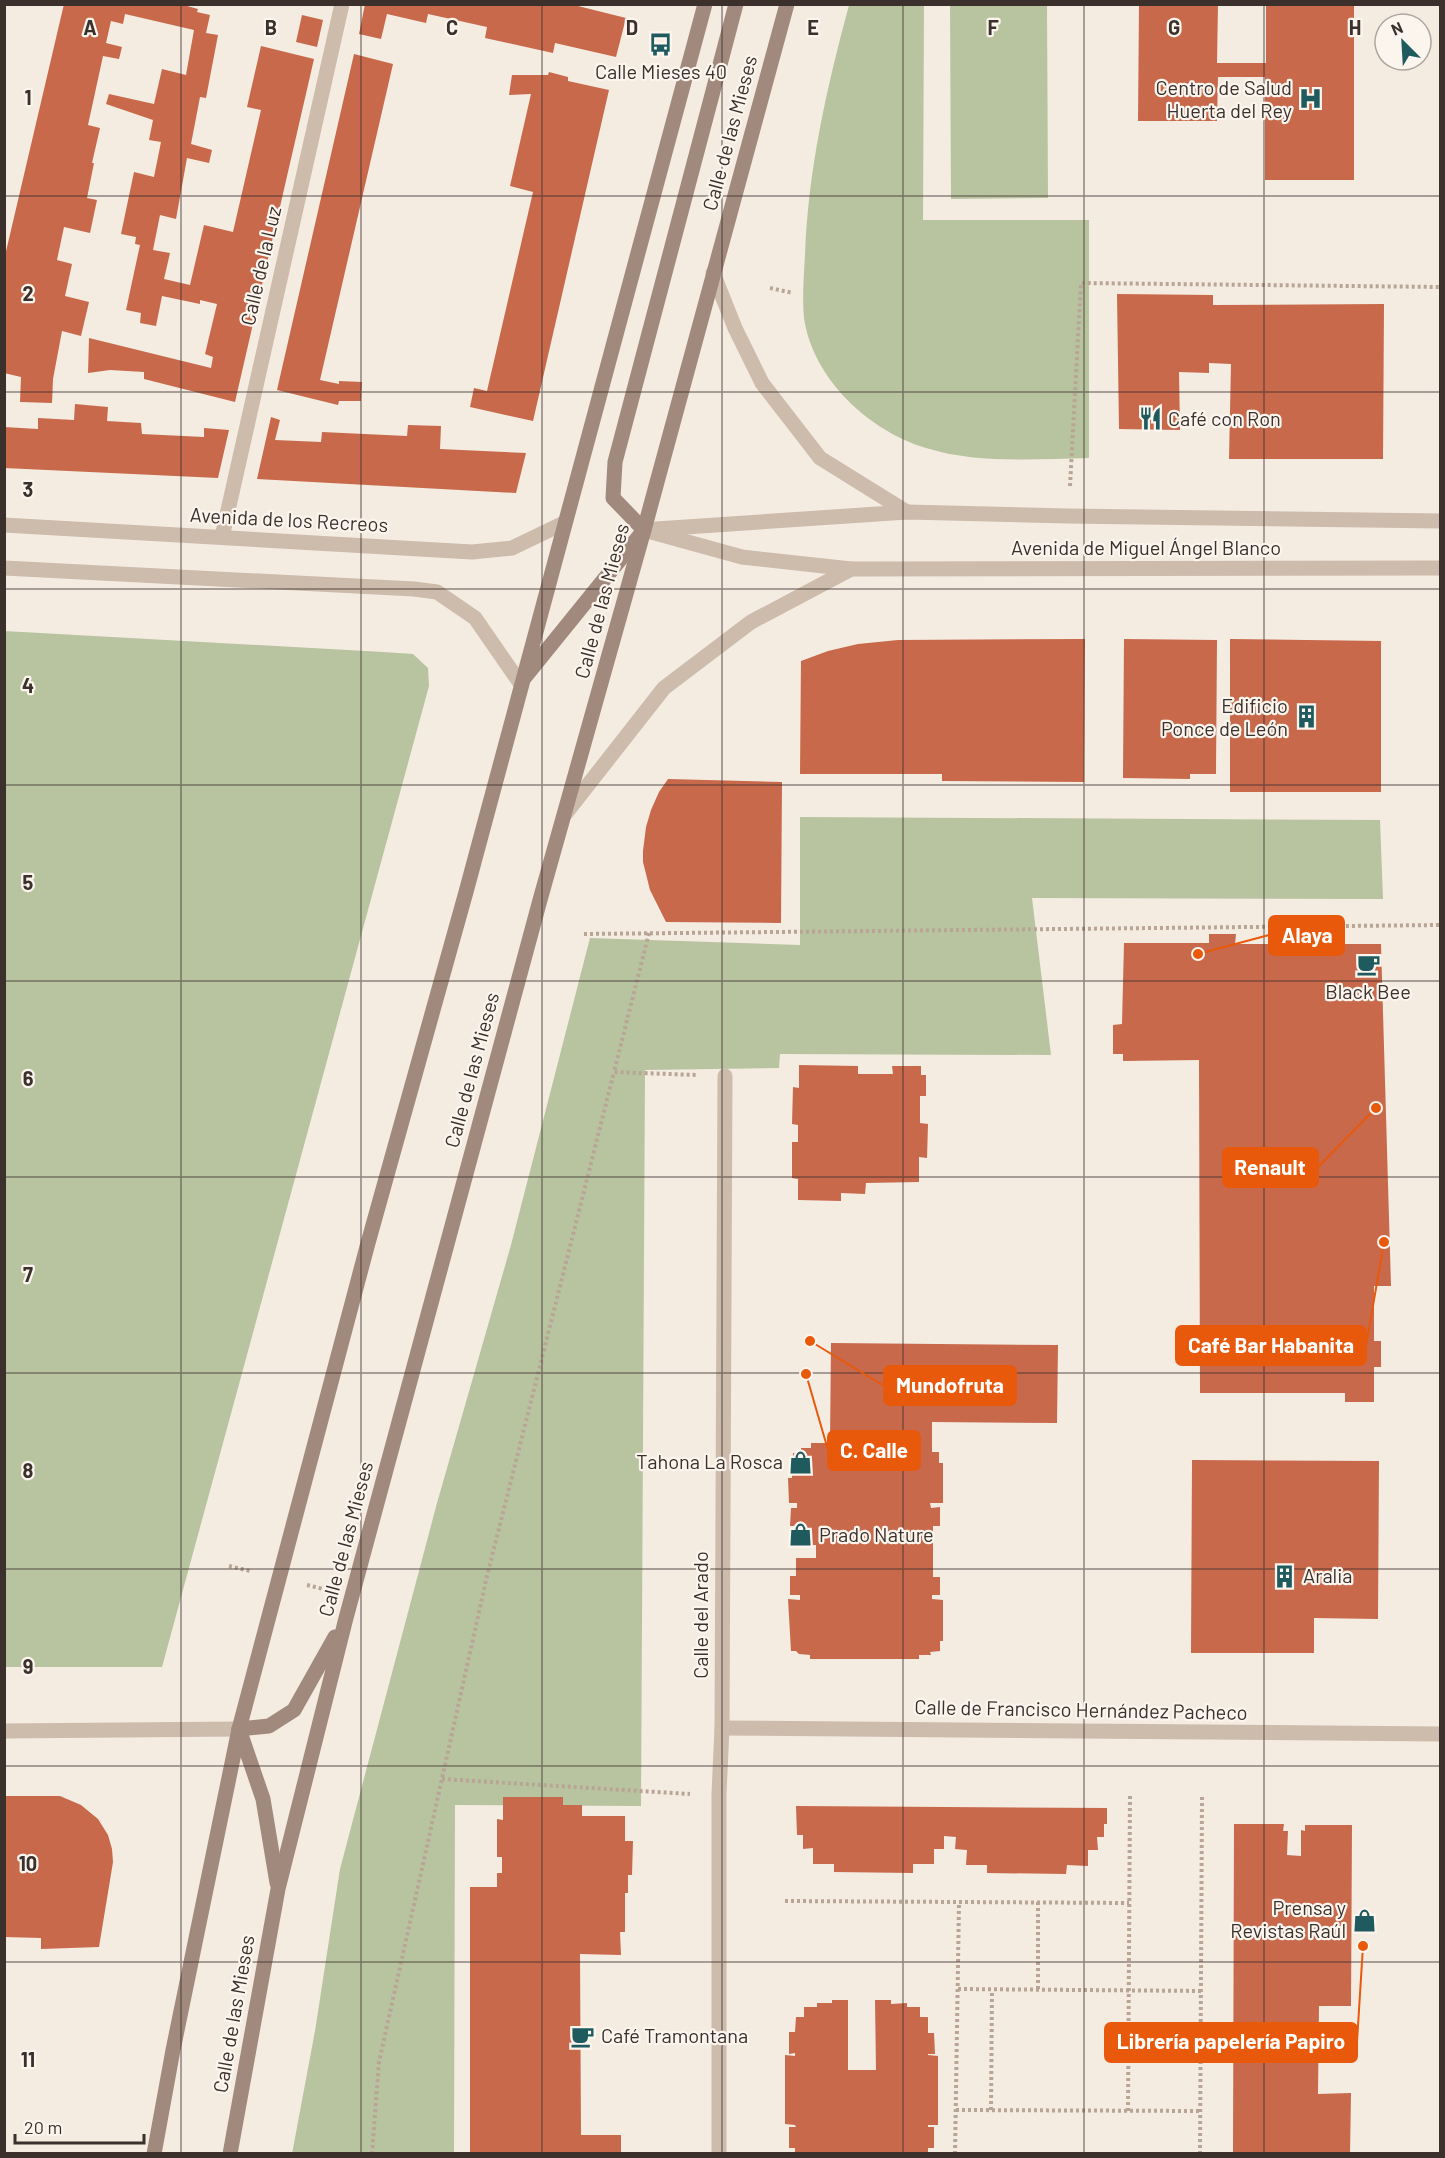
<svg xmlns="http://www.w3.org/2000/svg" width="1445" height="2158" viewBox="0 0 1445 2158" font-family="Barlow,sans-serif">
  <rect width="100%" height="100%" fill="#f4ebe1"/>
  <g fill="#b8c4a0">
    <path d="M849,5H924L923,220H1089V458C1035,459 977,464 926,448C869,431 813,379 804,318C802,298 804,275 805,255C808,169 827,87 849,5Z"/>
    <polygon points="950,5 1047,5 1048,198 951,199"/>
    <polygon points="4,631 383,652 413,654 428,668 429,686 162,1667 5,1667"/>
    <polygon points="800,817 1380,820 1383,899 1032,898 1051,1055 780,1054 779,1068 645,1070 641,1806 455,1805 454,2153 292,2154 315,2031 340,1869 437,1503 511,1245 590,938 800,945"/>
  </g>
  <g fill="#c8694b">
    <polygon points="64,4 180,4 198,9 197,12 210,15 206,33 218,35 206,98 200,97 191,144 212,150 209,163 187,158 176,219 160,215 153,250 170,253 164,279 190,285 204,225 233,232 261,110 247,107 261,46 314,59 235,402 144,379 144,372 110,370 88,373 89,338 211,368 213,357 205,354 217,304 200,300 200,304 162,296 156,326 140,323 141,313 126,310 140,245 135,244 136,237 121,234 134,172 154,177 161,142 149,140 153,120 106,104 109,94 154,104 162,69 186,75 194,30 125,14 123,24 111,21 106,43 122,47 119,59 103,56 88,125 100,128 92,163 94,163 87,198 97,200 90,233 64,227 57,260 72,264 65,296 89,302 81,336 62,331 53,379 52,403 20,402 21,377 4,373 4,260"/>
    <polygon points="365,4 570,4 626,18 616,57 555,43 553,53 485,38 487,27 428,14 426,23 387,14 381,39 359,34"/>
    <polygon points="1139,4 1218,4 1217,63 1266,63 1266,4 1354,4 1354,180 1265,180 1265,77 1218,77 1217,121 1138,121"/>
    <polygon points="302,15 323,20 317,47 296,42"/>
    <polygon points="354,54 393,64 320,380 339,384 339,381 362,382 361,401 339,401 338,405 277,390"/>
    <polygon points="549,72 568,77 568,81 609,90 533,421 470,407 474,388 487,391 533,192 510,186 531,94 509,95 512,75 548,75"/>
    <polygon points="1117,294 1213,295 1213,305 1384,304 1383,459 1229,459 1231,364 1209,363 1209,373 1179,372 1180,430 1119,429"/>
    <polygon points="75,404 108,407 107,421 141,423 142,434 204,437 204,428 229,430 218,478 4,468 4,427 38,429 38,418 74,420"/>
    <polygon points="271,417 280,420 275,440 321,442 322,432 407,436 408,425 441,426 440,449 526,453 516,493 257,479"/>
    <polygon points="1085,639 1084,782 942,781 942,774 800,774 801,661 828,651 858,644 898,640"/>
    <polygon points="1124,639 1217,640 1216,774 1190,774 1190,779 1123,778"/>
    <polygon points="1230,639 1381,641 1381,792 1230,792"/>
    <polygon points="668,779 782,782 781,923 666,922 650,890 643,862 643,851 646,827 651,810 659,792"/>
    <polygon points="1209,934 1236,934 1235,944 1381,944 1391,1286 1374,1286 1374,1341 1381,1341 1381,1367 1374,1367 1374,1402 1345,1402 1345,1393 1200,1393 1199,1060 1123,1061 1123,1054 1113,1054 1113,1025 1122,1024 1124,943 1209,943"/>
    <polygon points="799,1065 858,1066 858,1074 893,1074 892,1066 921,1066 921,1075 926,1075 926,1096 920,1096 920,1123 928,1124 927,1158 919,1157 919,1182 866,1183 865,1194 841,1193 841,1201 798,1200 798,1179 792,1178 792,1142 798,1142 798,1125 792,1124 793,1087 799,1088"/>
    <polygon points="831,1343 1058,1345 1057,1423 932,1422 932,1452 939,1452 939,1463 943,1463 943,1503 930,1503 931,1508 940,1507 940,1526 933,1526 933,1577 940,1577 940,1595 932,1595 932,1599 943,1600 943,1641 940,1641 940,1651 930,1652 931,1655 919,1655 919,1659 810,1659 810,1655 799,1654 796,1651 791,1651 788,1599 800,1600 800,1595 790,1595 790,1576 796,1576 796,1558 816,1558 816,1545 797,1545 797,1526 790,1526 791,1508 797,1508 797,1503 789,1503 788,1478 792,1478 793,1453 801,1453 801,1448 811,1448 811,1443 830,1443"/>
    <polygon points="1192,1460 1379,1461 1378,1619 1314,1618 1314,1653 1191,1653"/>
    <polygon points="4,1796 60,1796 81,1805 98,1819 108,1835 112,1849 113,1862 99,1947 41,1949 41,1938 4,1937"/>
    <polygon points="503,1797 563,1797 563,1805 582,1805 582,1816 625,1816 625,1841 633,1841 632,1875 628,1875 628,1893 625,1893 625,1932 620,1932 621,1955 580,1954 581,2135 621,2135 621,2154 470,2154 470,1887 497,1887 497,1873 502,1873 502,1857 497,1857 497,1819 503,1820"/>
    <polygon points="796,1806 1107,1808 1107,1824 1104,1824 1104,1837 1097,1837 1098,1850 1088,1850 1088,1866 1067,1865 1066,1874 987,1873 987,1865 966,1865 967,1850 955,1849 956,1837 944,1836 944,1849 934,1849 934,1864 913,1864 913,1873 834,1872 834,1864 813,1864 813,1848 803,1849 803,1835 797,1835"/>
    <polygon points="1234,1824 1284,1824 1283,1831 1288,1831 1287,1855 1301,1856 1301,1830 1305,1831 1305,1825 1352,1825 1351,2006 1319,2006 1318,2094 1351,2093 1350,2154 1233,2154"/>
    <polygon points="832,2000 848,2000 848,2070 876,2070 875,2000 891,2000 891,2004 907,2003 907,2007 920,2007 920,2017 928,2017 928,2033 934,2033 935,2054 928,2054 928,2055 938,2056 938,2125 928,2125 928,2127 934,2127 934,2148 928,2148 928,2154 795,2154 795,2148 789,2148 789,2127 796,2127 795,2125 785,2124 785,2055 795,2056 795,2053 789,2054 789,2032 795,2032 796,2017 804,2017 804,2007 817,2007 817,2003 832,2003"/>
  </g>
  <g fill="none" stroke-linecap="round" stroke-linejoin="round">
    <g stroke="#b9a596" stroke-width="4" stroke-dasharray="3 3" stroke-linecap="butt">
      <polyline points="770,288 793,293"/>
      <polyline points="1070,486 1081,283 1440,287"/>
      <polyline points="649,933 614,1072 697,1075"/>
      <polyline points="584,934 1440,925"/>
      <polyline points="229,1566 250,1571"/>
      <polyline points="307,1585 323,1589"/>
      <polyline points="442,1779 690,1794"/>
      <polyline points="785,1901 1129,1903"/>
      <polyline points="1038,1902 1038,1990"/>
      <polyline points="958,1989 1202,1991"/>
      <polyline points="956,2110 1201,2111"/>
      <polyline points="991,2110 992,1990"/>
      <polyline points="1128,2111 1130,1796"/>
      <polyline points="372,2154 379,2062 487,1576 614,1072"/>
      <polyline points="955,2154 959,1902"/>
      <polyline points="1200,2154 1202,1797"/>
    </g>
    <g stroke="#cdbbac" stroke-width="15">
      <polyline points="4,525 472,552 512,548 564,523"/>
      <polyline points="222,537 342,4"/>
      <polyline points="4,568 414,589 437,592 475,618 520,683"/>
      <polyline points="722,1728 1440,1734"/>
      <polyline points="4,1731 239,1729"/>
      <polyline points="719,2154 719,1794 722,1728 725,1076"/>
    </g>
    <g stroke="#cdbbac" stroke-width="15">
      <polyline points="713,273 735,328 762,383 820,458 907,512"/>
      <polyline points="656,529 907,512 1068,516 1440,521"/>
      <polyline points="644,530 742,557 851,569 1440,568"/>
      <polyline points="566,813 664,688 751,622 851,569"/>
    </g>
    <g stroke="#a18a7d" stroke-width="15">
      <polyline points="644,530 613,498 615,462 736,4"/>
      <polyline points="525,677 640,535"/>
      <polyline points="239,1729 269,1726 294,1710 335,1637"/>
      <polyline points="239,1729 263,1799 277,1883"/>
      <polyline points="154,2154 173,2050 239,1729 368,1243 466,892 705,4"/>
      <polyline points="230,2154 278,1889 346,1618 540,900 644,530 787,4"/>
    </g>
  </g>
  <path fill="none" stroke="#3b302b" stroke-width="1.5" stroke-opacity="0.55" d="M181,4V2154M361,4V2154M542,4V2154M722,4V2154M903,4V2154M1084,4V2154M1264,4V2154M4,196H1440M4,392H1440M4,589H1440M4,785H1440M4,981H1440M4,1177H1440M4,1373H1440M4,1569H1440M4,1766H1440M4,1962H1440"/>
  <defs>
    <symbol id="bus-bare" viewBox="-9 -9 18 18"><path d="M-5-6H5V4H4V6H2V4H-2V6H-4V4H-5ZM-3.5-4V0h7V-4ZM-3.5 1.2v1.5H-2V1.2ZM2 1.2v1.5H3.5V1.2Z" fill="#1f5a5e" stroke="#fbf5ee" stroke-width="2.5" paint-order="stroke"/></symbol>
    <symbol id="hospital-bare" viewBox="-9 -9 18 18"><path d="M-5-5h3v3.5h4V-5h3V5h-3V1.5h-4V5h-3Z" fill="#1f5a5e" stroke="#fbf5ee" stroke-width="2.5" paint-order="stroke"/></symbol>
    <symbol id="restaurant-bare" viewBox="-9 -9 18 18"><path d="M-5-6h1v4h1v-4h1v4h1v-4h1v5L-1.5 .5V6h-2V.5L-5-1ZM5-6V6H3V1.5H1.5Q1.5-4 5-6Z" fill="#1f5a5e" stroke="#fbf5ee" stroke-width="2.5" paint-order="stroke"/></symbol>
    <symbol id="building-bare" viewBox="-9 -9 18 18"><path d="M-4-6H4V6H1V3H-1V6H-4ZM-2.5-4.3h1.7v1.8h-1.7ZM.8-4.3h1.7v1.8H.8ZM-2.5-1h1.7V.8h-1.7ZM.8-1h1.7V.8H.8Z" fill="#1f5a5e" stroke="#fbf5ee" stroke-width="2.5" paint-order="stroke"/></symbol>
    <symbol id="cafe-bare" viewBox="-9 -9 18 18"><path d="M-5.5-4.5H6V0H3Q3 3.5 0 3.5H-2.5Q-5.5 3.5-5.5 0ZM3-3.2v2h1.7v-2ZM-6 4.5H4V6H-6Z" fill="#1f5a5e" stroke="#fbf5ee" stroke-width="2.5" paint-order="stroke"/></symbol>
    <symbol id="shop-bare" viewBox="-9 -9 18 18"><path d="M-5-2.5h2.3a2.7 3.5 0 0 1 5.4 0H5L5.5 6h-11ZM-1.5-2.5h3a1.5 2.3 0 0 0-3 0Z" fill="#1f5a5e" stroke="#fbf5ee" stroke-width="2.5" paint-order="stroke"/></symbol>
  </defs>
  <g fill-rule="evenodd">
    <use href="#bus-bare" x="644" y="28" width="33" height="33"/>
    <use href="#hospital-bare" x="1294" y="82" width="33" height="33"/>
    <use href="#restaurant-bare" x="1134" y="402" width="33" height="33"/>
    <use href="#building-bare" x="1290" y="700" width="33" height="33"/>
    <use href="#cafe-bare" x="1352" y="948" width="33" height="33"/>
    <use href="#shop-bare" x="784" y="1446" width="33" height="33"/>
    <use href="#shop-bare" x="784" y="1518" width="33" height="33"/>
    <use href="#building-bare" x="1268" y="1560" width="33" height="33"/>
    <use href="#shop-bare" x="1348" y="1904" width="33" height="33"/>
    <use href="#cafe-bare" x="566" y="2020" width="33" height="33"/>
  </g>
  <g text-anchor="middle" stroke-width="4.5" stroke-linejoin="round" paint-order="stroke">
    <g font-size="20" fill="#3b302b" stroke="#fbf5ee" text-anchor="end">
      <text x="661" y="79" text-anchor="middle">Calle Mieses 40</text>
      <text x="1292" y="95">Centro de Salud<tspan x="1292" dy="23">Huerta del Rey</tspan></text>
      <text x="1168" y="426" text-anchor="start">Café con Ron</text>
      <text x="1288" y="713">Edificio<tspan x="1288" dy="23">Ponce de León</tspan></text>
      <text x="1368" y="999" text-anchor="middle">Black Bee</text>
      <text x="783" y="1469">Tahona La Rosca</text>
      <text x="819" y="1542" text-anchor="start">Prado Nature</text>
      <text x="1303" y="1583" text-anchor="start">Aralia</text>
      <text x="1346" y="1915">Prensa y<tspan x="1346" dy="23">Revistas Raúl</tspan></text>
      <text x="601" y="2043" text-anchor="start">Café Tramontana</text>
    </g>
    <g font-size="20" fill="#3b302b" stroke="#fbf5ee">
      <text transform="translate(730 133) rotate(-75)" y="7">Calle de las Mieses</text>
      <text transform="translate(261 266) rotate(-77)" y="7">Calle de la Luz</text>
      <text transform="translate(289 520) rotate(3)" y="7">Avenida de los Recreos</text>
      <text x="1146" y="555">Avenida de Miguel Ángel Blanco</text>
      <text transform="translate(602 601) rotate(-75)" y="7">Calle de las Mieses</text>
      <text transform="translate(472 1070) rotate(-75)" y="7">Calle de las Mieses</text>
      <text transform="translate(346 1539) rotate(-75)" y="7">Calle de las Mieses</text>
      <text transform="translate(701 1615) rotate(-90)" y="7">Calle del Arado</text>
      <text transform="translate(1081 1710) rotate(1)" y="7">Calle de Francisco Hernández Pacheco</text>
      <text transform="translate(234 2014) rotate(-80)" y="7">Calle de las Mieses</text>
    </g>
  </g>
  <g font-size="20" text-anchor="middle" font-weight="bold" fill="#3b302b" stroke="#fbf5ee" stroke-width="4.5" stroke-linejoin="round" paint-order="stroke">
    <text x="90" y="35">A</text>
    <text x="271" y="35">B</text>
    <text x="452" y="35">C</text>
    <text x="632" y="35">D</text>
    <text x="813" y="35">E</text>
    <text x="993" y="35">F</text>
    <text x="1174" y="35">G</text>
    <text x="1355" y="35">H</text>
    <text x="28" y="105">1</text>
    <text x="28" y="301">2</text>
    <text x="28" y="497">3</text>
    <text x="28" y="693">4</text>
    <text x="28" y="890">5</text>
    <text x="28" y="1086">6</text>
    <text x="28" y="1282">7</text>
    <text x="28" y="1478">8</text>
    <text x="28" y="1674">9</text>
    <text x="28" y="1871">10</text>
    <text x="28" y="2067">11</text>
  </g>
  <path fill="none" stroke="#e8590c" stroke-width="2" d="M1198 954L1269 935M1376 1108L1318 1167M1384 1242L1366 1346M810 1341L884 1386M806 1374L828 1450M1363 1946L1357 2042"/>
  <g fill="#e8590c" stroke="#fbf5ee" stroke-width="2">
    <circle cx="1198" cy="954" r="6"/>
    <circle cx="1376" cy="1108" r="6"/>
    <circle cx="1384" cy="1242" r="6"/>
    <circle cx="810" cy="1341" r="6"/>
    <circle cx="806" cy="1374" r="6"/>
    <circle cx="1363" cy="1946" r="6"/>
  </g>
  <g fill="#e8590c" stroke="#e8590c" stroke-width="2">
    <rect x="1269" y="916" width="75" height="39" rx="6"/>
    <rect x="1223" y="1148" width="95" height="39" rx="6"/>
    <rect x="1176" y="1326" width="190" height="39" rx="6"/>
    <rect x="884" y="1366" width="132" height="39" rx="6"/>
    <rect x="828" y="1431" width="92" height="39" rx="6"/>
    <rect x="1105" y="2023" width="252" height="39" rx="6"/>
  </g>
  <g font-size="21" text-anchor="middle" font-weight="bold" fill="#fff">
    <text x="1307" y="943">Alaya</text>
    <text x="1270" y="1175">Renault</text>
    <text x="1271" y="1353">Café Bar Habanita</text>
    <text x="950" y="1393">Mundofruta</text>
    <text x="874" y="1458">C. Calle</text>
    <text x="1231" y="2049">Librería papelería Papiro</text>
  </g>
  <rect width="1445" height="2158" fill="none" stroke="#3b302b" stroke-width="12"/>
  <g transform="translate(1403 42) rotate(336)"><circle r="28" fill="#fbf5ee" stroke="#aea6a0" stroke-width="1.5"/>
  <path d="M0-4.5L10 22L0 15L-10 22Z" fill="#1f5a5e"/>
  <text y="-9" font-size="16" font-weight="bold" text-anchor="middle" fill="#3b302b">N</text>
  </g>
  <path d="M15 2134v9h129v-9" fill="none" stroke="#3b302b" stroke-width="3"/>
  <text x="24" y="2134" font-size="18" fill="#3b302b" stroke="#fbf5ee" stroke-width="4.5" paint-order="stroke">20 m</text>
</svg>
